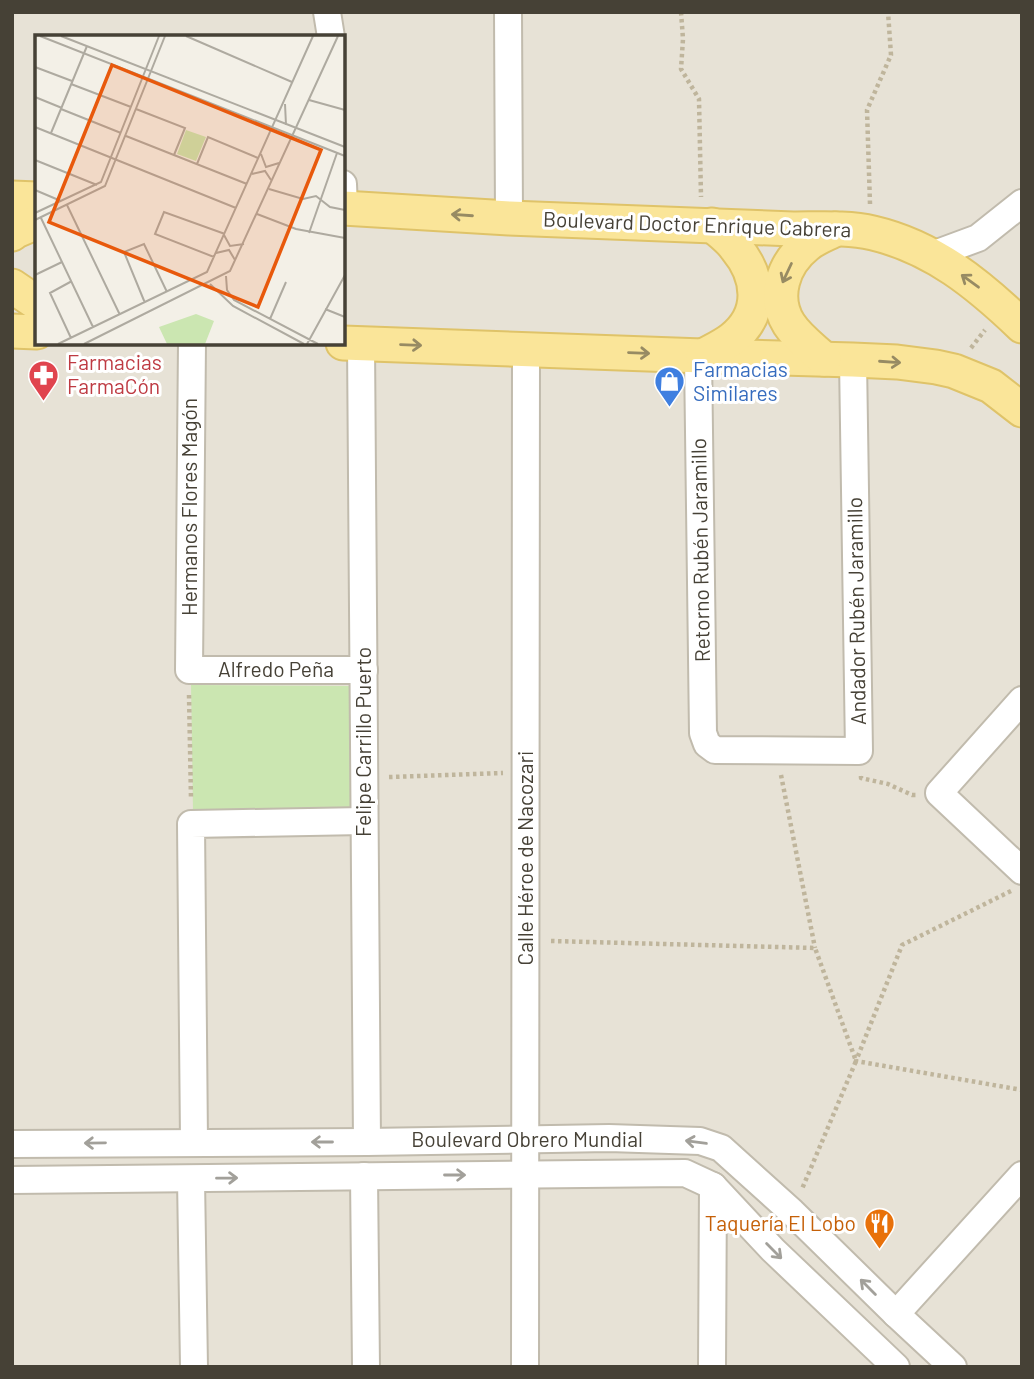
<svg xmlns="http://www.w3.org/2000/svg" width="1034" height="1379" viewBox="0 0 1034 1379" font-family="Barlow,sans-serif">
  <rect width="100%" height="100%" fill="#f3f0e7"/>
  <path fill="#e7e2d6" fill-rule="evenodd" d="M12,12H1022V1367H12ZM37,37H343V343H37Z"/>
  <polygon fill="#cbe6b1" points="191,685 350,686 352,808 193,811"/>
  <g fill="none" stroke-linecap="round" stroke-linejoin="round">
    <defs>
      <g id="minor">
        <polyline points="327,12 331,37"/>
        <polyline points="508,12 509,218"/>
        <polyline points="343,184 344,208"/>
        <polyline points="932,255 978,238 1022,203"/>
        <polyline points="192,343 189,670 364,670"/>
        <polyline points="361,343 367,1142"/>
        <polyline points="698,356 703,733 707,744 715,750 859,751 853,360"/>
        <polyline points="1022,700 939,793 1022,871"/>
        <polyline points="194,1141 191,824 364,821"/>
        <polyline points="12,1144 367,1142 609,1138 700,1141 721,1148 792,1212 896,1314 953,1367"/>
        <polyline points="364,1176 366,1367"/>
        <polyline points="191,1179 194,1367"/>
        <polyline points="12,1180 685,1173 713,1186 773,1250 896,1367"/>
        <polyline points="896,1314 1022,1175"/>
        <polyline points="525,1367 526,349"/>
        <polyline points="712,1367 713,1186"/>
      </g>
      <g id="major">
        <polyline points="12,198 37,199"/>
        <path d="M343,208L509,218L793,229C819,229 848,227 873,233C933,247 978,284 1022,326"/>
        <polyline points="12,234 16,231 37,222"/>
        <polyline points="12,286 37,303"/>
        <polyline points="12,331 37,332"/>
        <polyline points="343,343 703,356 853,360 897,362 936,367 954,371 991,386 1022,410"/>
        <path d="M703,356C712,351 723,346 732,339C764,314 760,277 736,248C730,239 720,232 712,225"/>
        <path d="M824,359C812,348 798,338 789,324C772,297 783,264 807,245C815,238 827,234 836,229"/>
      </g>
    </defs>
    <use href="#minor" stroke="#c1bbad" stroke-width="30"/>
    <use href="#major" stroke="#dfc369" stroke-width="37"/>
    <g stroke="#bfb59c" stroke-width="4.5" stroke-dasharray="3.5 3.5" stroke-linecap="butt">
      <polyline points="681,12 683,39 681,69 699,99 701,197"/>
      <polyline points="870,204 867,110 891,55 888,12"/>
      <polyline points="971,348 985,330"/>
      <polyline points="189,695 191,799"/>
      <polyline points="781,775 815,948"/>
      <polyline points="861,776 861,778 888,784 912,795 917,795"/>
      <polyline points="389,777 503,773"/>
      <polyline points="1011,891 902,945 856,1061 1022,1090"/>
      <polyline points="551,941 815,948 856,1061 802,1189"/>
    </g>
    <use href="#minor" stroke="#fff" stroke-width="26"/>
    <use href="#major" stroke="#fae599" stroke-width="33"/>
  </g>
  <defs><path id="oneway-shaft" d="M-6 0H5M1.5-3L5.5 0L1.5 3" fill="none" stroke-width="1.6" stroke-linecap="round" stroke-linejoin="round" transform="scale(1.75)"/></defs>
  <g stroke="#978b63">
    <use href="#oneway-shaft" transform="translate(462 215) rotate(-176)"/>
    <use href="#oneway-shaft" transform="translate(787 273) rotate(115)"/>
    <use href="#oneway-shaft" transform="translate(970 281) rotate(-144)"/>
    <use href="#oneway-shaft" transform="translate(411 345) rotate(2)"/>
    <use href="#oneway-shaft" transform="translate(639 353) rotate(2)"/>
    <use href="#oneway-shaft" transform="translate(890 362) rotate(4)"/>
  </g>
  <g stroke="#a2a09a">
    <use href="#oneway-shaft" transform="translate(322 1142) rotate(180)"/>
    <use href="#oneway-shaft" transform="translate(696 1142) rotate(-172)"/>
    <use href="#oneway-shaft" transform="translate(95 1143) rotate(179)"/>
    <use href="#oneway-shaft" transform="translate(455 1175)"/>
    <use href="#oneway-shaft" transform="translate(227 1178) rotate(-1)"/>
    <use href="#oneway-shaft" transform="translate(774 1251) rotate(45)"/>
    <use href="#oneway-shaft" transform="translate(868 1287) rotate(-135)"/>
  </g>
  <defs>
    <symbol id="pharmacy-pin" viewBox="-11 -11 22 30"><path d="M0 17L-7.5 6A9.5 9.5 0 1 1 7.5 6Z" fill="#e0444e" stroke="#fff"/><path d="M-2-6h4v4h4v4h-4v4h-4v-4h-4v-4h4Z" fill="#fff"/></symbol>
    <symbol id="shop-pin" viewBox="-11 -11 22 30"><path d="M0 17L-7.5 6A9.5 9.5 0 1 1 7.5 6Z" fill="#3f7fe0" stroke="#fff"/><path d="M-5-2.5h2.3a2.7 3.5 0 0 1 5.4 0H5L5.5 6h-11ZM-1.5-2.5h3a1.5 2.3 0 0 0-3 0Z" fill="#fff"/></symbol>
    <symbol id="restaurant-pin" viewBox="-11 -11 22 30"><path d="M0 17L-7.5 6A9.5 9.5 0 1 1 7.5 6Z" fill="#e8710a" stroke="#fff"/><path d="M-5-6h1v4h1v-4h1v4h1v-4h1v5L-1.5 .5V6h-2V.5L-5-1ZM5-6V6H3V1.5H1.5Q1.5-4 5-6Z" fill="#fff"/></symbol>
  </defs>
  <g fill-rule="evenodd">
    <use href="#pharmacy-pin" x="26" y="358" width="35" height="47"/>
    <use href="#shop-pin" x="652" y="364" width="35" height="47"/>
    <use href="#restaurant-pin" x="862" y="1206" width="35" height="47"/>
  </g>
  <g text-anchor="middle" stroke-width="6" stroke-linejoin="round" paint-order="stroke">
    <g font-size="21" fill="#464136" stroke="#fff">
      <text transform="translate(697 225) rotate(2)" y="7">Boulevard Doctor Enrique Cabrera</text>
      <text transform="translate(190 507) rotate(-90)" y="7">Hermanos Flores Magón</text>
      <text transform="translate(701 550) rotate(-91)" y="7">Retorno Rubén Jaramillo</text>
      <text transform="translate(857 611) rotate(-91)" y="7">Andador Rubén Jaramillo</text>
      <text x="276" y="677">Alfredo Peña</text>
      <text transform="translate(364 742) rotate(-90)" y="7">Felipe Carrillo Puerto</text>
      <text transform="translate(526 858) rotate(-90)" y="7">Calle Héroe de Nacozari</text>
      <text x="527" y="1147">Boulevard Obrero Mundial</text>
    </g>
    <g font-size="21" fill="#be3a42" stroke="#fff" text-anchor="start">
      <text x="67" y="370">Farmacias<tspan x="67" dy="24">FarmaCón</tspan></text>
    </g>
    <g font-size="21" fill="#366cbe" stroke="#fff" text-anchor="start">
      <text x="693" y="377">Farmacias<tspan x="693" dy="24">Similares</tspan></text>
    </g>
    <g font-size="21" fill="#c56008" stroke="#fff" text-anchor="end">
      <text x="856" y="1231">Taquería El Lobo</text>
    </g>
  </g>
  <g transform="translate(35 35)">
    <rect width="310" height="310" fill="#f3f0e7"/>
    <path d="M151,95L171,102L161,126L142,119ZM161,279L179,286L170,309H132L124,292Z" fill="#cbe6b1"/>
    <path fill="none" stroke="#aeaaa0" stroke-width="2" d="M5,1L310,121M26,1L310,112M151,1L257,47M0,32L37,46M36,49L96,72M0,62L27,73M274,65L310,75M250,69L251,90M26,74L86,98M101,74L150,93L139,120M0,92L201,173M16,98L52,11M91,101L212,149M226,119L231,132L244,128M0,125L62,150M162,129L173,102L223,123M217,139L230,136L236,145M234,154L268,164L281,161L295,172L310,175M0,155L26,166M32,170L85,280M0,178L66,147L124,1M222,179L261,194L310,203M6,183L58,292M0,185L70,151L130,1M274,198L302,118M189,200L195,211L209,209M181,218L194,215L200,225M179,222L120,199L129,177L190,199M0,240L27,227M191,241L192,255L199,265L283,309M175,249L198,271L269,309M110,268L89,217L109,209L132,257M290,274L310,282M235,284L251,247M36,303L15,258L37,246M23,309L172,237L278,1M49,309L195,236L303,1M272,309L310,240"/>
    <path fill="#e8590c" fill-opacity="0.15" stroke="#e8590c" stroke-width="3.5" d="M77,30L286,115L223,272L14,187Z"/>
    <rect width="310" height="310" fill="none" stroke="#464136" stroke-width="3.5"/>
  </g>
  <rect width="1034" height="1379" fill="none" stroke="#464136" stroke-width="28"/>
</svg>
